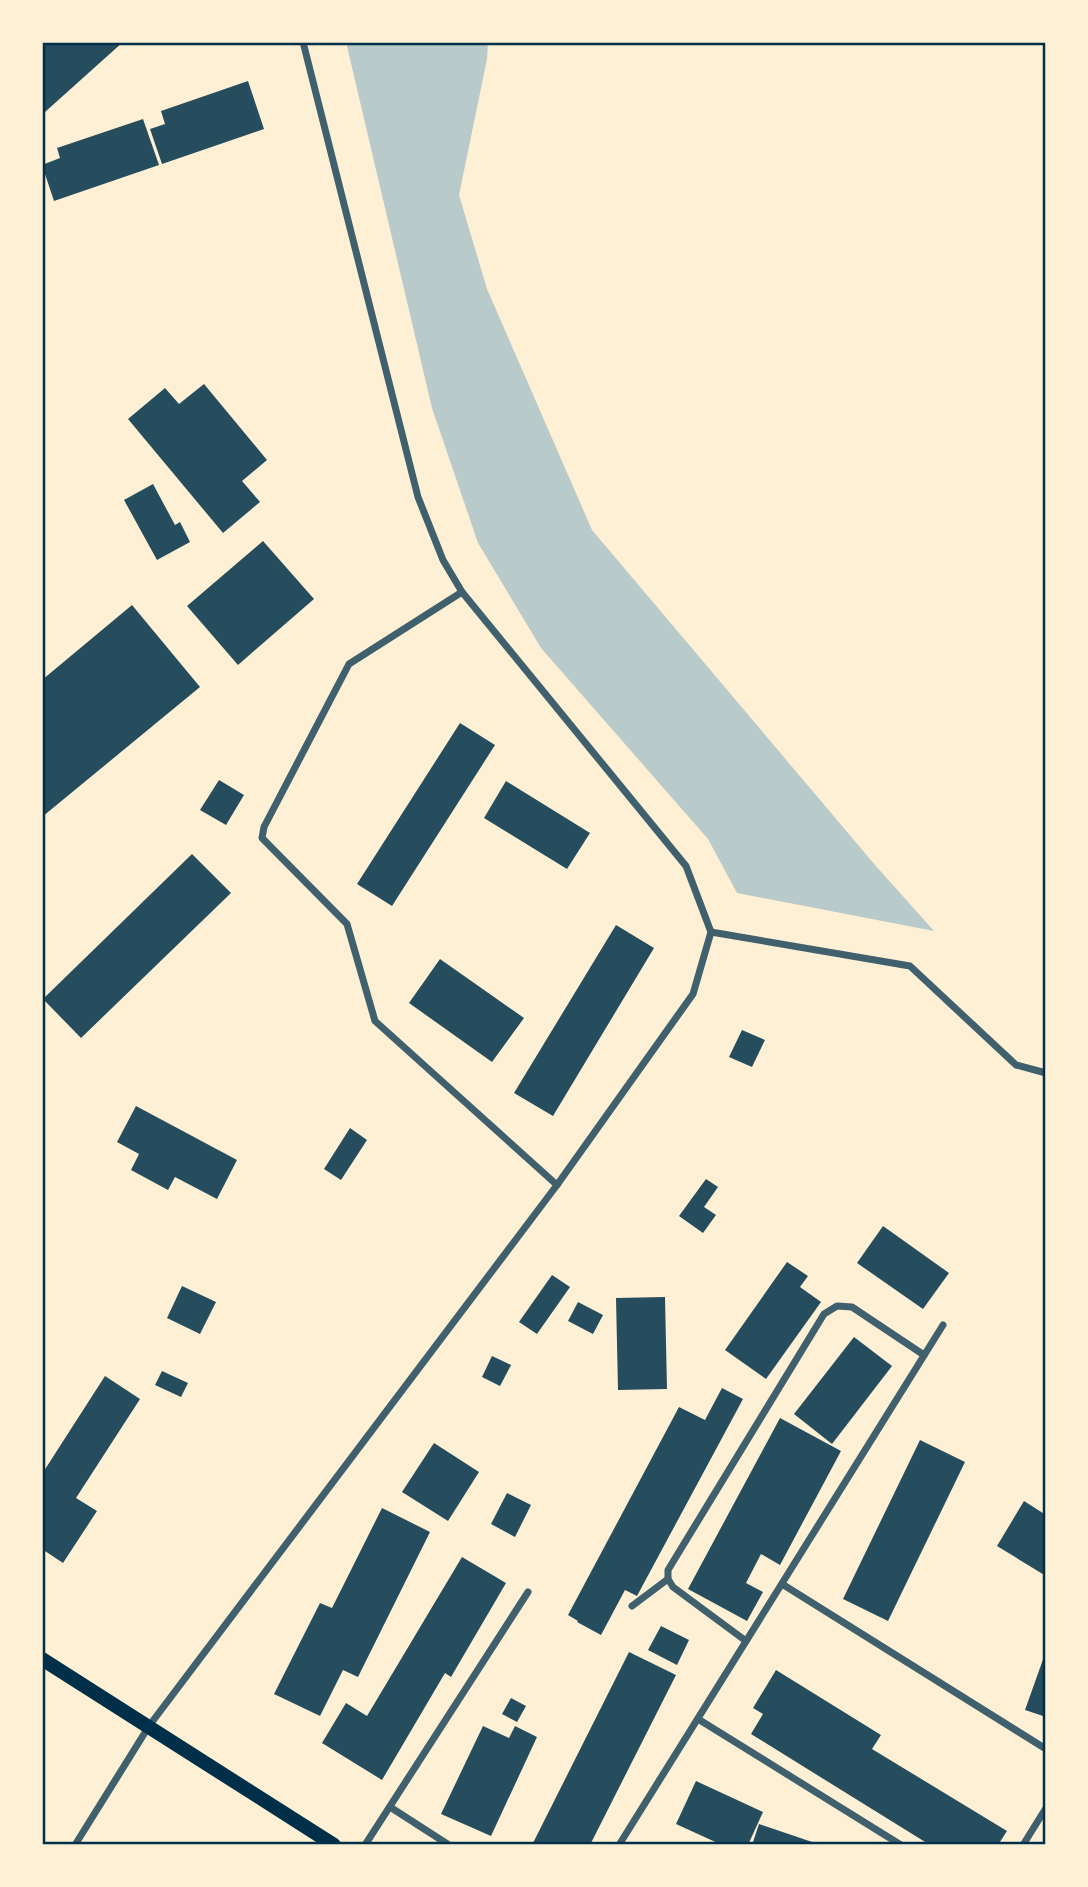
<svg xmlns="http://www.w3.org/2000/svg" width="1088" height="1887" viewBox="0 0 1088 1887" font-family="'Archivo Narrow',sans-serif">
  <rect width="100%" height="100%" fill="#fdf0d5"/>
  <polygon fill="#b9caca" points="346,42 488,42 487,59 459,195 487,289 592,530 875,865 934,931 737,893 708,839 541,648 478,543 432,408"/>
  <g fill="#264d5e">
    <polygon points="42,42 123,42 45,112 42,108"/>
    <polygon points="248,81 264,129 162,164 150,129 165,124 161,111"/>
    <polygon points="143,119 159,165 54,201 42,165 60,158 57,148"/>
    <polygon points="204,384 267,460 242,481 260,502 223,533 128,419 165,388 179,404"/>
    <polygon points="153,484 175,525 180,522 190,542 157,560 124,500"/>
    <polygon points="263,541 314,599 238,665 187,606"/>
    <polygon points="132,605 200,687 42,817 42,680"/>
    <polygon points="460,723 495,745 392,906 357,884"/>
    <polygon points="219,780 244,795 226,825 200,810"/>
    <polygon points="506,781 590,833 567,869 484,818"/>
    <polygon points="192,854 231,893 81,1038 43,999"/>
    <polygon points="616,925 654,948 553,1116 514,1093"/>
    <polygon points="440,959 524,1018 492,1062 409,1003"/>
    <polygon points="742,1030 765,1040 752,1067 729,1057"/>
    <polygon points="136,1106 237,1160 217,1199 175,1177 168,1190 131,1170 139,1154 117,1142"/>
    <polygon points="350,1128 367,1140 341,1180 324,1169"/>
    <polygon points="706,1179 718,1187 704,1207 716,1215 703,1233 679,1216"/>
    <polygon points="883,1226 949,1273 923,1309 857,1263"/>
    <polygon points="787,1262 808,1276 800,1287 821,1302 766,1379 725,1350"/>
    <polygon points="552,1275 570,1287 537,1334 519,1322"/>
    <polygon points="182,1286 216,1302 200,1334 167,1318"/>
    <polygon points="665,1297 667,1389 618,1390 616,1298"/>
    <polygon points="578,1302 603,1315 593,1334 568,1321"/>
    <polygon points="854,1337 892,1366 832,1444 794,1414"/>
    <polygon points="492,1356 511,1365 500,1386 482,1377"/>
    <polygon points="162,1371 188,1383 181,1397 155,1385"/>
    <polygon points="105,1376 140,1399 76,1498 97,1511 63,1563 42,1549 42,1474"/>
    <polygon points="722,1388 743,1399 637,1596 625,1590 601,1635 577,1622 578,1621 568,1615 679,1407 705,1420"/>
    <polygon points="780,1418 841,1451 780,1565 761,1554 746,1583 763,1592 747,1621 688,1589"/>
    <polygon points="920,1440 965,1462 888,1621 843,1599"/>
    <polygon points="434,1443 479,1472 448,1521 402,1492"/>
    <polygon points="507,1493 531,1505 515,1537 491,1524"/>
    <polygon points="1024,1501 1046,1515 1046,1576 997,1546"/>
    <polygon points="382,1508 430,1532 358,1677 343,1670 320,1716 274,1694 320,1603 332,1608"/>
    <polygon points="462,1557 506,1583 451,1677 445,1673 382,1780 322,1743 346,1703 367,1716"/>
    <polygon points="661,1626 689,1640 677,1665 648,1650"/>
    <polygon points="1046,1651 1046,1717 1025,1710"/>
    <polygon points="629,1652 676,1675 590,1845 532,1845"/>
    <polygon points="776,1670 881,1735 872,1749 1007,1831 998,1845 930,1845 751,1734 763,1714 753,1708"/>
    <polygon points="511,1698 526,1706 517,1722 502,1714"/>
    <polygon points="483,1726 509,1738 515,1726 537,1737 491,1836 441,1814"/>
    <polygon points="696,1781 763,1812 748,1845 722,1845 676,1824"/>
    <polygon points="759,1824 821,1845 752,1845"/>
  </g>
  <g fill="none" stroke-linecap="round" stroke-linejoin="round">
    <g stroke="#3f606c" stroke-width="7">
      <polyline points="462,592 349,664 264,827 262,838 347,924 375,1021 557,1185"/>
      <polyline points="711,932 910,966 1016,1065 1046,1073"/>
      <polyline points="782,1584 1046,1749"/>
      <polyline points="632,1606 668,1579"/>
      <polyline points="746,1641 673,1587 668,1579 668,1570 824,1314 837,1306 852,1307 924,1355"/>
      <polyline points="698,1719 901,1845"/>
      <polyline points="390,1807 449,1845"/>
      <polyline points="75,1845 149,1726 557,1185 693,994 711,932 686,866 462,592 443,560 418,497 303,42"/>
      <polyline points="365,1845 528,1592"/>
      <polyline points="619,1845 943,1325"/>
      <polyline points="1023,1845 1046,1808"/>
    </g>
    <polyline stroke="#003049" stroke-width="14" points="42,1659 334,1845"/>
  </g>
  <rect width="1088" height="1887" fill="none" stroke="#fdf0d5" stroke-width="88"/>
  <rect x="44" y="44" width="1000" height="1799" fill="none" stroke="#003049" stroke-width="2.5"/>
</svg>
